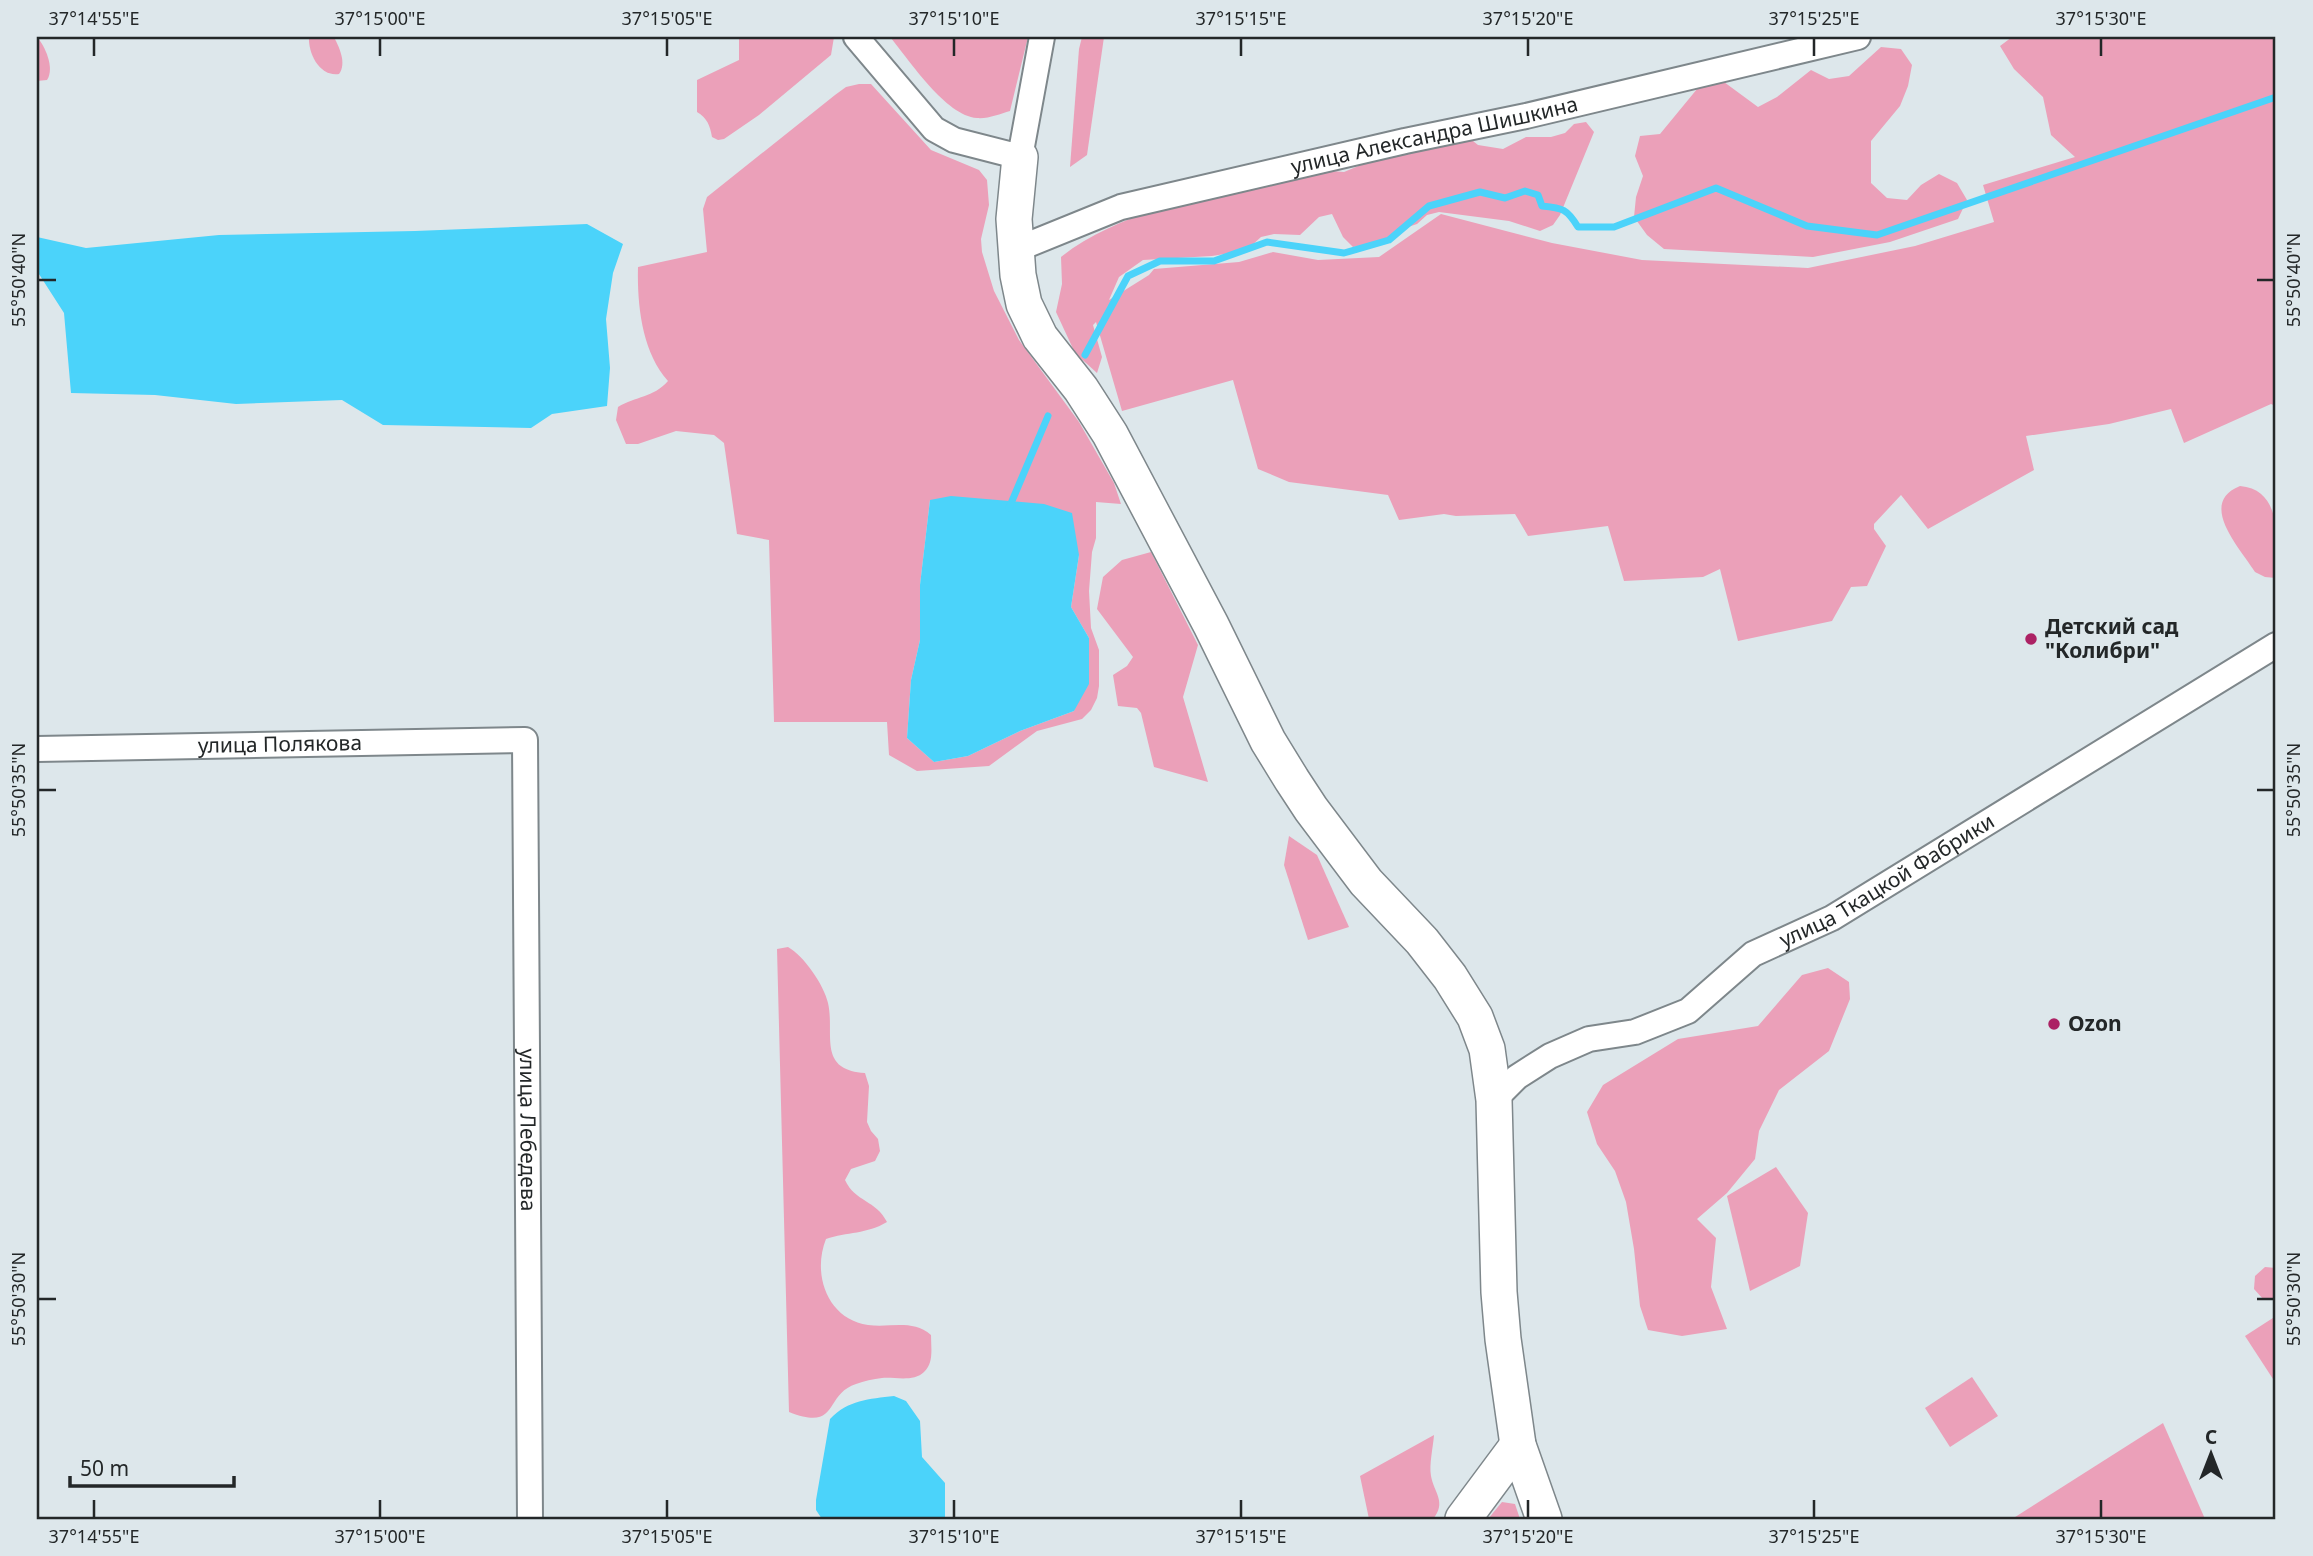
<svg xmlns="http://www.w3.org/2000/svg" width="2313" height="1556" viewBox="0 0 2313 1556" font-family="'Noto Sans',sans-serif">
  <rect width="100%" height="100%" fill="#dde7eb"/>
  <g fill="#eba0b9" fill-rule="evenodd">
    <path d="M37,37C45,46 55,68 47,80L37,81Z"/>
    <path d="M309,37H334C339,47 347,63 339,74C320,77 308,54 309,37Z"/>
    <path d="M739,37H834L831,55L759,115L724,139L718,140L712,137C710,125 707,118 697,112V80L739,60Z"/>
    <path d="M890,37H1028L1010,111C1000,114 988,119 977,118C946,116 910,61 890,37Z"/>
    <polygon points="1082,37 1104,37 1087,155 1070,167 1079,49"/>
    <path d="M2012,37H2276V406L2271,404L2184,443L2171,409L2109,424L2026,436L2034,470L1928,529L1901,495L1874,524V529L1886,546L1867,586L1851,587L1832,621L1738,641L1720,569L1703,577L1624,581L1608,526L1528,536L1515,514L1456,516L1444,514L1399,520L1388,495L1289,482L1258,469L1233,380L1122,411L1096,322L1093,325L1102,357L1097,373L1075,353L1056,312L1062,284L1061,257C1130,202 1246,189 1331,171L1344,172L1380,157L1468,137L1478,145L1503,149L1526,137H1551L1565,133L1574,124L1586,122L1594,132L1560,215L1553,225L1540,231L1509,221L1439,212L1427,215L1417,224L1402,229L1381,243L1353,247L1343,237L1332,214L1319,217L1300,235L1274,234L1261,237L1250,247L1237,252L1212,256L1143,260L1119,277L1109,300L1149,275L1154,269L1239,262L1273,252L1318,260L1379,257L1441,214L1552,243L1642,260L1808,268L1915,246L1994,222L1983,185L2075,157L2051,135L2043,97L2014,69L2000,46Z"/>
    <polygon points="1881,47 1901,49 1912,65 1908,86 1900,106 1871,141 1871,183 1887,198 1907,200 1921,185 1939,174 1957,183 1967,200 1958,219 1890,242 1813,257 1664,249 1647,235 1634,217 1636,197 1643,176 1635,156 1640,136 1660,134 1702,83 1724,82 1758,107 1777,97 1811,70 1829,79 1849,76"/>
    <path d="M859,84H871L931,150L979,170L987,180L989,205L981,239L982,252L994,291L1019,340L1079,422L1114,483L1121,504L1096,502V538L1092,552L1089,591L1091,628L1099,650V686L1097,698L1091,710L1082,719L1037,731L989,766L917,771L889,755L887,722H774L769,540L737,534L724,443L714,435L676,431L638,444H626L616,420L618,407C636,396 653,398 668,381C642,352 637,305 638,267L707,252L703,209L707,197L835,95L846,87ZM930,500L1079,555L1071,607L1089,638L1074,711L1020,731L968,756L934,762L907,738L911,680L920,640V585Z"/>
    <path d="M2240,486C2285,490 2276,545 2276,578L2265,577L2255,572C2240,548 2197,503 2240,486Z"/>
    <polygon points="1151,552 1198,645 1183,697 1208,782 1154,767 1141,713 1137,708 1118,706 1113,675 1127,666 1133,657 1097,609 1103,577 1122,560"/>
    <polygon points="1289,836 1317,855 1349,927 1308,940 1284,865"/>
    <path d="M788,947C804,956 824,985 828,1003C835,1034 817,1070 865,1073L869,1086L867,1122L871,1131L878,1139L880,1151L875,1161L851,1169L845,1180C855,1202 876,1200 887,1222C867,1234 847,1232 826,1239C812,1274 827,1319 868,1325C891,1328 912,1319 931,1335C931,1348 934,1363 924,1372C914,1382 896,1377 882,1378C873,1379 864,1381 856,1384C823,1395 840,1432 789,1412L777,949Z"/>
    <polygon points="1828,968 1849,982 1850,999 1829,1051 1779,1090 1759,1131 1755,1159 1727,1193 1697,1219 1716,1238 1711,1287 1727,1329 1682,1336 1648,1330 1640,1306 1634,1249 1626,1202 1615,1171 1597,1144 1587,1112 1603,1085 1678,1039 1758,1026 1802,975"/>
    <polygon points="1776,1167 1808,1213 1800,1266 1750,1291 1727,1196"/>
    <polygon points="2265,1267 2276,1268 2276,1300 2263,1299 2254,1289 2255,1276"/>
    <polygon points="2276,1316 2276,1377 2273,1379 2245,1336"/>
    <polygon points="1972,1377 1998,1416 1950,1447 1925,1408"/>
    <polygon points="2163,1423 2205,1519 2012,1519"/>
    <path d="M1434,1435C1433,1448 1429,1464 1431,1476C1434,1493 1447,1502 1433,1519H1369L1360,1476Z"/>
    <polygon points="1502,1502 1515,1504 1520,1519 1488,1519"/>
  </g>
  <g fill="#4bd3fa">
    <polygon points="587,224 623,244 613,273 606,319 610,368 607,406 552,414 531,428 383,425 342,400 236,404 155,395 71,393 64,313 37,271 37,237 86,248 219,235 415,231"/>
    <polygon points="951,496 1044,504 1072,513 1079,555 1071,607 1089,638 1089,684 1074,711 1020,731 968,756 934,762 907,738 911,680 920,640 920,585 930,500"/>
    <path d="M894,1396L906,1401L920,1421L922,1457L945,1483V1519H822L816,1510V1500L830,1419C848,1400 869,1399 894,1396Z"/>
  </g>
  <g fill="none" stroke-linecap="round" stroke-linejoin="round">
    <g stroke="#4bd3fa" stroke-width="7">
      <path d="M1085,355L1128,276L1160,261H1214L1267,242L1344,253L1389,240L1429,206L1480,192L1505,198L1525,191L1538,195L1542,206C1563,208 1567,209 1578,227H1614L1716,188L1807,226L1877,235L2276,97"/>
      <polyline points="1009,508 1048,416"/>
    </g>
    <defs>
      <g id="street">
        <polyline points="856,37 934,129 954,140 1020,157 1042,37"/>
        <path id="s1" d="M1015,250L1121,207L1405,141L1526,116L1858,37"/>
        <path id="s2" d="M37,749L525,740L530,1519"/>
        <path id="s3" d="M1494,1100L1517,1077L1550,1056L1589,1039L1635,1032L1688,1011L1753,954L1832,918L2276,645"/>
      </g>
      <g id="secondary">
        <polyline points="1020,157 1014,219 1018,275 1024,304 1040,337 1081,389 1110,434 1211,625 1268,741 1292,780 1311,809 1366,882 1422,941 1450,977 1475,1017 1487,1049 1494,1100 1499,1292 1503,1339 1518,1445 1544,1519"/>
        <polyline points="1463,1519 1518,1445"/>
      </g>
    </defs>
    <use href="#street" stroke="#7e878b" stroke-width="28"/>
    <use href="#secondary" stroke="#7e878b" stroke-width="38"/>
    <use href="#street" stroke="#fff" stroke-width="24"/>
    <use href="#secondary" stroke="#fff" stroke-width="35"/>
  </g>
  <path fill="none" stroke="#232728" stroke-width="2.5" d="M94,38V56M380,38V56M667,38V56M954,38V56M1241,38V56M1528,38V56M1814,38V56M2101,38V56M38,280H56M2257,280H2274M38,790H56M2257,790H2274M38,1299H56M2257,1299H2274M94,1500V1518M380,1500V1518M667,1500V1518M954,1500V1518M1241,1500V1518M1528,1500V1518M1814,1500V1518M2101,1500V1518"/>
  <g fill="#ac2264" stroke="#dde7eb" stroke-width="2.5">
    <circle cx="2031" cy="639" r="7"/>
    <circle cx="2054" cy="1024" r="7"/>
  </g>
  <g text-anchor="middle" stroke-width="5" stroke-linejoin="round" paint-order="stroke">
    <g font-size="21" fill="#232728" stroke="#dde7eb">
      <text dy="7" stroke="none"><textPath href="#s1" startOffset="436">улица Александра Шишкина</textPath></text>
      <text dy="7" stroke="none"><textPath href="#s2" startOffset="243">улица Полякова</textPath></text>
      <text dy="7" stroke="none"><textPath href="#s3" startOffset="457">улица Ткацкой Фабрики</textPath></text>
      <text dy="7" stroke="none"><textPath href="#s2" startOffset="878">улица Лебедева</textPath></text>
    </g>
    <g font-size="21" font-weight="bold" fill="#232728" stroke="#dde7eb" text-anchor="start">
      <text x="2045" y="634">Детский сад<tspan x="2045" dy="24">"Колибри"</tspan></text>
      <text x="2068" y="1031">Ozon</text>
    </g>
  </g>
  <rect width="2313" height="1556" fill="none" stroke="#dde7eb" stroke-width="77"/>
  <g transform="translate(2211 1454)" stroke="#dde7eb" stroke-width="5" paint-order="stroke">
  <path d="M0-5L12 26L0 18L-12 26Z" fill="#232728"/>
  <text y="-10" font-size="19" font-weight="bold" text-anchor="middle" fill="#232728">С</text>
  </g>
  <path d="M70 1476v10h164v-10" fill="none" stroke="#232728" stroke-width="3.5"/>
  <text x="80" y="1476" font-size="21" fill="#232728" stroke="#dde7eb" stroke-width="5" paint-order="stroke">50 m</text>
  <rect x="38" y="38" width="2236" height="1480" fill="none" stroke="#232728" stroke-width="2.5"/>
  <g font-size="18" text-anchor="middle" fill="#232728">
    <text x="94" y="25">37°14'55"E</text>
    <text x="380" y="25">37°15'00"E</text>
    <text x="667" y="25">37°15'05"E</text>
    <text x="954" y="25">37°15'10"E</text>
    <text x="1241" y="25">37°15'15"E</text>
    <text x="1528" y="25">37°15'20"E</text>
    <text x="1814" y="25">37°15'25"E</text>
    <text x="2101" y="25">37°15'30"E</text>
    <text transform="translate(19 280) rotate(-90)" y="6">55°50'40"N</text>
    <text transform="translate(2294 280) rotate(-90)" y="6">55°50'40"N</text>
    <text transform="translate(19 790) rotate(-90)" y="6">55°50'35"N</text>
    <text transform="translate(2294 790) rotate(-90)" y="6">55°50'35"N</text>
    <text transform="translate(19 1299) rotate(-90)" y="6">55°50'30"N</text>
    <text transform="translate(2294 1299) rotate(-90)" y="6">55°50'30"N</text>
    <text x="94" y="1543">37°14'55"E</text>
    <text x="380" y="1543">37°15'00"E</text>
    <text x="667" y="1543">37°15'05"E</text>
    <text x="954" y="1543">37°15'10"E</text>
    <text x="1241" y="1543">37°15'15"E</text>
    <text x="1528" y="1543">37°15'20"E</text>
    <text x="1814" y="1543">37°15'25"E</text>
    <text x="2101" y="1543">37°15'30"E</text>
  </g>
</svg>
